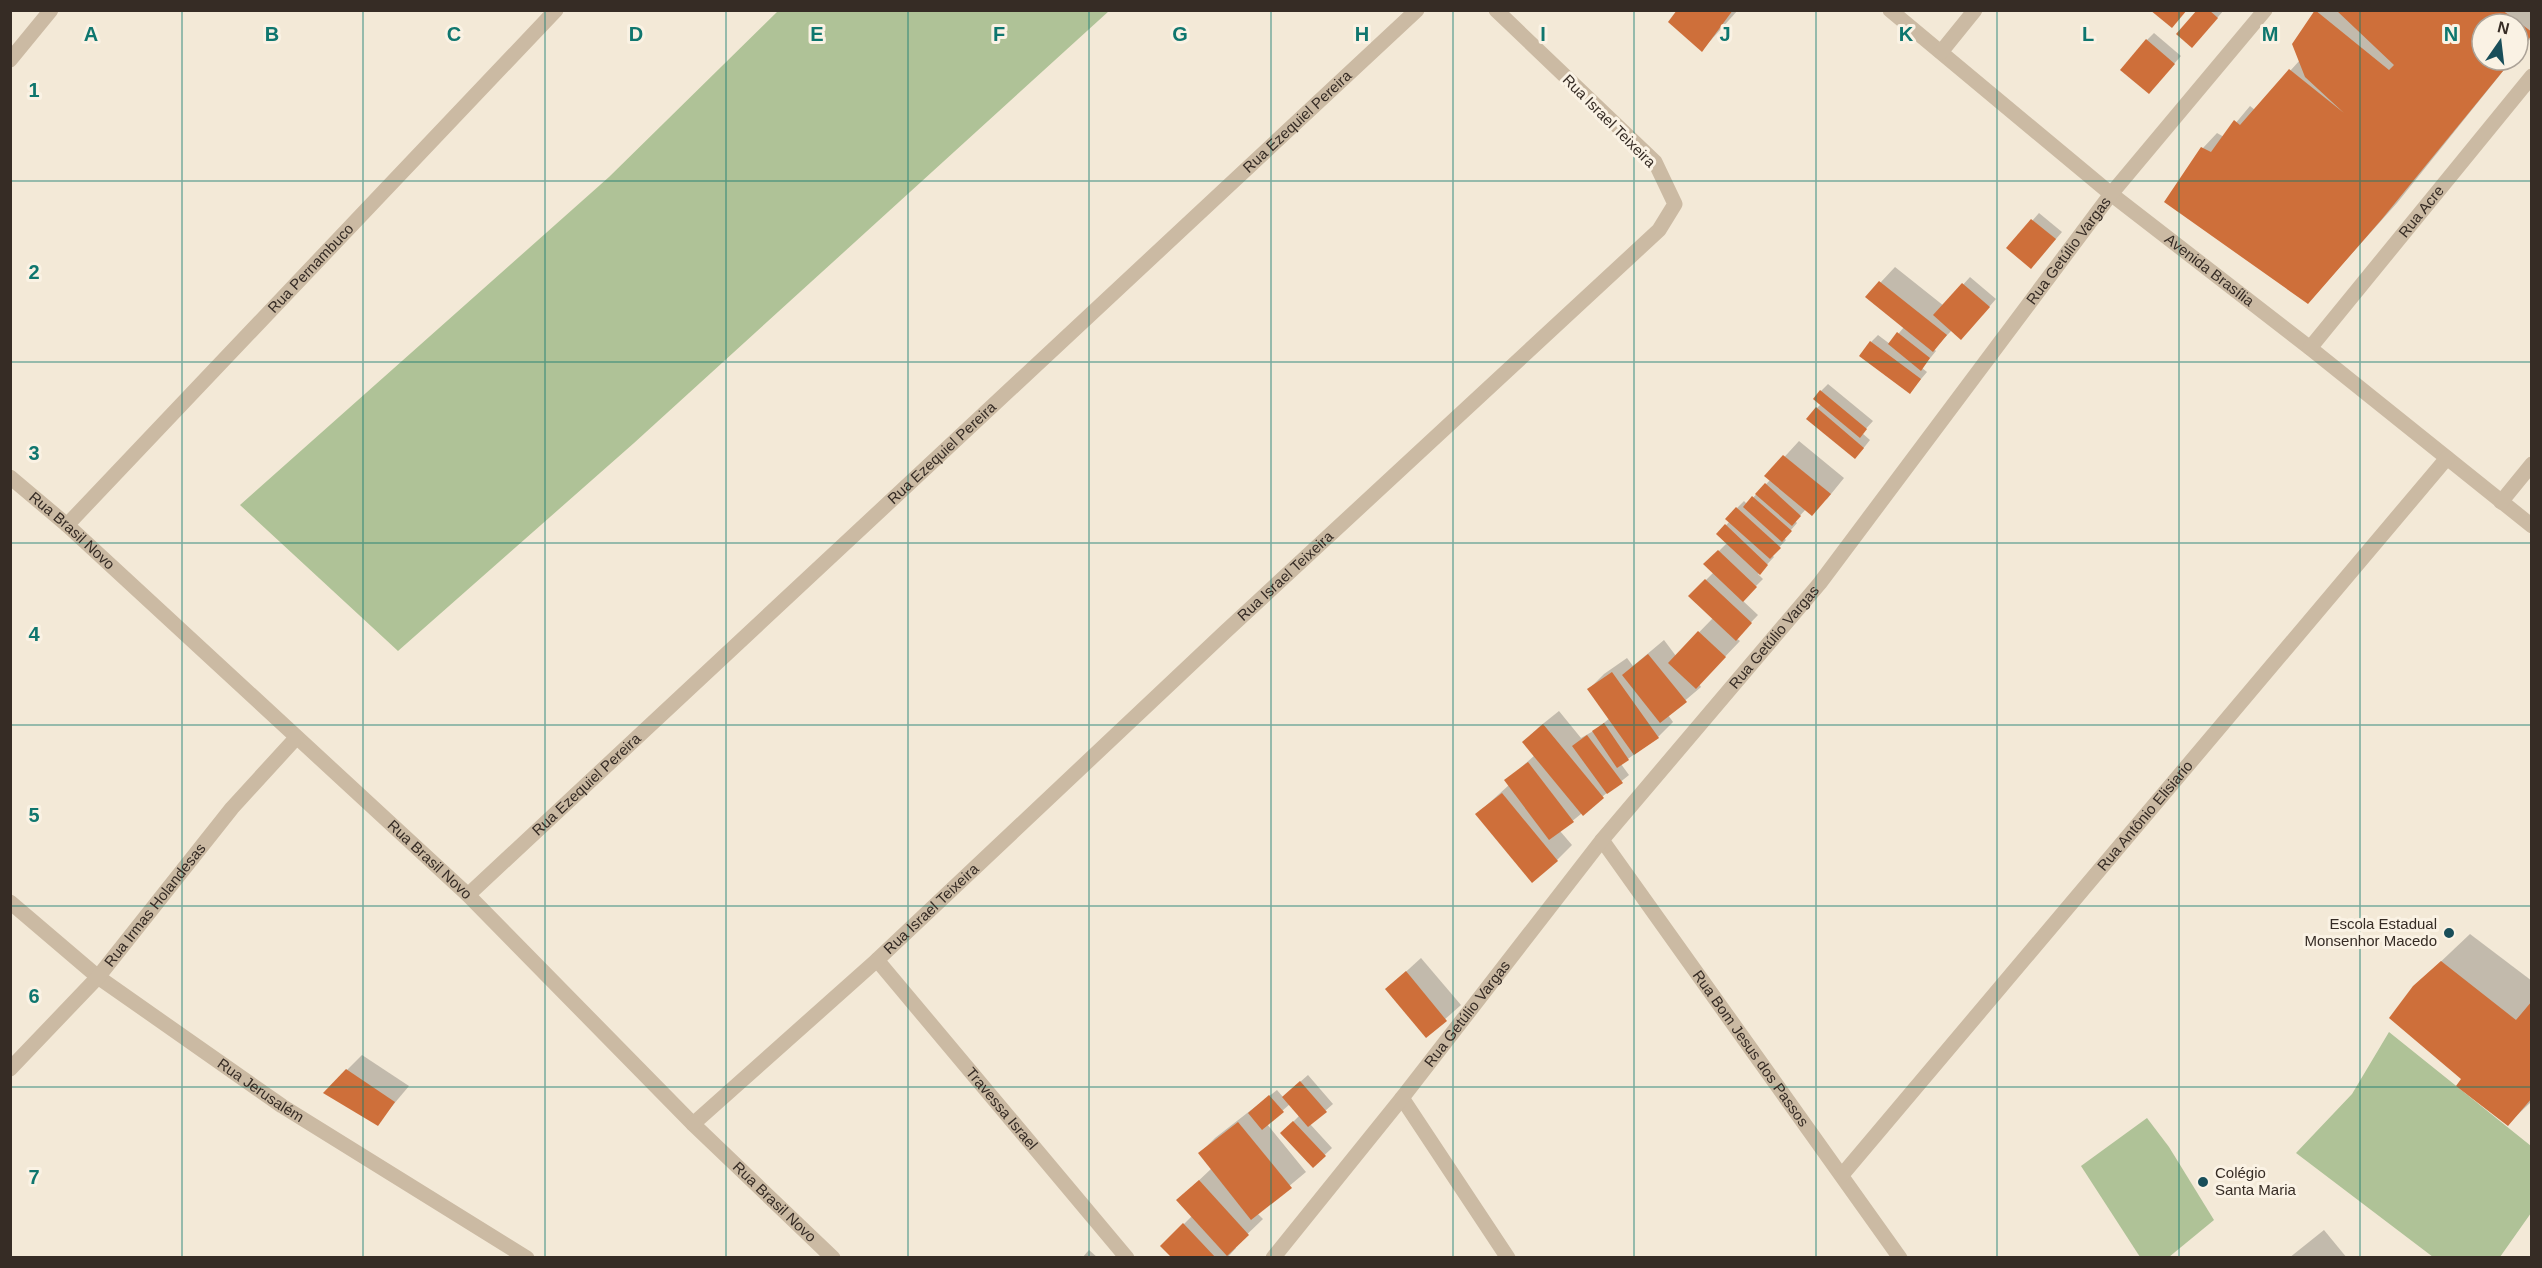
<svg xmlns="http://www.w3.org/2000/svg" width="2542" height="1268" viewBox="0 0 2542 1268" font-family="Arial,sans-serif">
  <rect width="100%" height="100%" fill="#f3e9d7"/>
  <g fill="#afc297">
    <polygon points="778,11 1109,11 634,443 398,651 240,505 609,177"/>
    <polygon points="2389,1032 2531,1146 2531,1213 2500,1257 2433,1257 2296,1153 2352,1094"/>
    <polygon points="2147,1118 2169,1147 2214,1220 2169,1257 2140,1257 2081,1166"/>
  </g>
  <g fill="#0003">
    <polygon points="1679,10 1738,10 1702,50"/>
    <polygon points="2199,10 2224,10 2199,39"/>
    <polygon points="2532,10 2532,37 2518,53 2518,24 2482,24 2482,60 2512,60 2397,203 2322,287 2203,148 2217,133 2224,137 2250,106 2255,110 2300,60 2294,44 2317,11"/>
    <polygon points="2154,33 2181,56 2155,85 2147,40"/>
    <polygon points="2039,213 2062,232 2038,260 2008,248"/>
    <polygon points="1895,267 1944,306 1970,277 1996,299 1968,331 1952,330 1934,349 1936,351 1922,368 1927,372 1910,392 1871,342 1878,335 1890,344 1904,327 1867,297"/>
    <polygon points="1828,384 1873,421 1862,433 1870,440 1862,450 1817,408 1821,404 1821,391"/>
    <polygon points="1799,441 1844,478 1827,499 1806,509 1795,521 1797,523 1784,538 1786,540 1772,555 1774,557 1758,574 1763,579 1742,600 1758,615 1736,638 1740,641 1699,684 1701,687 1668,715 1673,722 1658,737 1621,764 1629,775 1560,831 1572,845 1557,860 1477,814 1509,785 1506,781 1535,755 1524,742 1539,727 1559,711 1581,738 1595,730 1610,718 1589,689 1604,674 1627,658 1633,666 1664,640 1676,656 1713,618 1690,596 1714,572 1706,564 1728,542 1718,534 1730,521 1737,508 1744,501 1747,504 1771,479 1767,476"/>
    <polygon points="2470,934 2532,981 2532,1101 2508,1124 2463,1079 2414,987"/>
    <polygon points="1421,958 1461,1005 1426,1036 1387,989"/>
    <polygon points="362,1055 409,1086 377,1124 347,1070"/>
    <polygon points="1308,1075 1333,1104 1310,1124 1332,1148 1313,1166 1282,1133 1300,1115 1290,1104 1267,1124 1306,1172 1257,1213 1263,1219 1235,1246 1236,1248 1227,1258 1174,1258 1162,1246 1192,1216 1193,1186 1212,1168 1200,1153 1215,1138 1277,1090 1283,1097"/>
    <polygon points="2324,1230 2347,1258 2289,1258"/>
    <polygon points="1089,1250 1098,1258 1082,1258"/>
  </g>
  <g fill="#ce6f3a">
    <polygon points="1677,10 1733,10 1702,52 1668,22"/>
    <polygon points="2150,10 2187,10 2172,28"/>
    <polygon points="2197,10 2209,10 2218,18 2192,48 2176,34"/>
    <polygon points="2315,10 2389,70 2394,65 2336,10 2502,10 2532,32 2532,35 2518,52 2518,24 2482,24 2482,60 2512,60 2382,219 2308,304 2164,202 2201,147 2211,152 2234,120 2240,125 2289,69 2344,113 2305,77 2292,44"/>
    <polygon points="2146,39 2175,64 2149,94 2120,70"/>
    <polygon points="2031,219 2056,239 2031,269 2006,248"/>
    <polygon points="1879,281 1947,335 1933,352 1865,297"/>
    <polygon points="1962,283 1990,307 1961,340 1933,315"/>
    <polygon points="1897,332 1930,358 1921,371 1888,344"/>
    <polygon points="1870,341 1921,379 1910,394 1859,356"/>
    <polygon points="1820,390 1867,429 1860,438 1813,399"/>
    <polygon points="1816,407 1864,448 1855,459 1806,419"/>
    <polygon points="1783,455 1831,494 1812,516 1764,476"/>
    <polygon points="1765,483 1801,516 1792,526 1755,494"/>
    <polygon points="1752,496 1792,531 1782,542 1743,507"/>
    <polygon points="1736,507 1781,548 1770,559 1725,519"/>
    <polygon points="1725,524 1768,565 1760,575 1716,534"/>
    <polygon points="1718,550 1757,587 1743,602 1703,564"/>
    <polygon points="1705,579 1752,623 1736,641 1688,596"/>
    <polygon points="1698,631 1726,657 1696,689 1668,663"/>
    <polygon points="1648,654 1687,702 1660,723 1622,675"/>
    <polygon points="1612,672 1659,738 1634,755 1587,689"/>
    <polygon points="1604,723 1629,760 1617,768 1592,731"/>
    <polygon points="1543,724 1604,798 1583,816 1522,742"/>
    <polygon points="1587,735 1623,783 1607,794 1572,746"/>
    <polygon points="1528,762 1574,822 1549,840 1504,780"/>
    <polygon points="1502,793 1558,861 1532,883 1475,814"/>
    <polygon points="2441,961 2516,1020 2532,1001 2532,1098 2508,1126 2456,1086 2461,1079 2389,1018 2413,986"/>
    <polygon points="1406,971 1447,1021 1426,1038 1385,989"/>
    <polygon points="346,1069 395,1102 378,1126 323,1093"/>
    <polygon points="1300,1081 1327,1112 1308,1127 1282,1097"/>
    <polygon points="1269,1095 1284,1112 1262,1130 1248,1113"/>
    <polygon points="1293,1121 1326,1156 1313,1168 1280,1133"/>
    <polygon points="1238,1122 1292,1188 1251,1220 1198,1153"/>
    <polygon points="1199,1180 1249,1235 1227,1256 1176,1200"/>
    <polygon points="1183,1223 1216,1258 1172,1258 1160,1246"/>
  </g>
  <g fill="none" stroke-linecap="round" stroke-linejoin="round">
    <g stroke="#cbbaa3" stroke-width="15">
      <path id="s1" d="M1890,10L2111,194L2310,348L2532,526"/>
      <polyline points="1941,52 1975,10"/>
      <polyline points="10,60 51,10"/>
      <path id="s2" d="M2310,348L2532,76"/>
      <path id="s3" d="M10,477L67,525L468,895L693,1124L833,1258"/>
      <polyline points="2501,502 2532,464"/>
      <path id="s4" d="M67,525L556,10"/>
      <path id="s5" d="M1602,840L1900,1258"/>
      <path id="s6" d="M468,895L1417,10"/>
      <path id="s7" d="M10,902L98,977L282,1106L527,1258"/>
      <path id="s8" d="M877,960L1127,1258"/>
      <path id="s9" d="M10,1069L98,977L232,808L296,738"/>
      <polyline points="1402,1098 1508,1258"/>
      <path id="s10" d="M693,1124L877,960L1225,632L1659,230L1675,204L1655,162L1496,10"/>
      <path id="s11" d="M1842,1175L2447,458"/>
    </g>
    <path stroke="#cbbaa3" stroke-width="15" id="s12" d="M1273,1258L1402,1098L1602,840L1820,583L2111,194L2265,10"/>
  </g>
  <path fill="none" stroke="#0f766e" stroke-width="1.5" stroke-opacity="0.55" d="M182,10V1258M363,10V1258M545,10V1258M726,10V1258M908,10V1258M1089,10V1258M1271,10V1258M1453,10V1258M1634,10V1258M1816,10V1258M1997,10V1258M2179,10V1258M2360,10V1258M10,181H2532M10,362H2532M10,543H2532M10,725H2532M10,906H2532M10,1087H2532"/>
  <g fill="#194e59" stroke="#faf2e4" stroke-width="2">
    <circle cx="2449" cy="933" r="6"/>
    <circle cx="2203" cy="1182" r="6"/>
  </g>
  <g text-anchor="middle" stroke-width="6" stroke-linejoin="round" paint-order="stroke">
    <g font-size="15" fill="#362c25" stroke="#faf2e4">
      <text dy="5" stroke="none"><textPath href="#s6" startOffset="1134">Rua Ezequiel Pereira</textPath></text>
      <text transform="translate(1609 121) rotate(45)" y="5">Rua Israel Teixeira</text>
      <text dy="5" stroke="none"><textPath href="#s2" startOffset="176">Rua Acre</textPath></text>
      <text dy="5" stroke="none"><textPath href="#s12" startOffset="1284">Rua Getúlio Vargas</textPath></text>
      <text dy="5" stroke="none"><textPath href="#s4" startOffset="354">Rua Pernambuco</textPath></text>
      <text dy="5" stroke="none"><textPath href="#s1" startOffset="412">Avenida Brasília</textPath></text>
      <text dy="5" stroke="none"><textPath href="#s6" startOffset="648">Rua Ezequiel Pereira</textPath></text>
      <text dy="5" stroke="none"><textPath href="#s3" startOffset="82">Rua Brasil Novo</textPath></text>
      <text dy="5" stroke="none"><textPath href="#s10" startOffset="807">Rua Israel Teixeira</textPath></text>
      <text dy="5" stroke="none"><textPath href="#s12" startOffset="798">Rua Getúlio Vargas</textPath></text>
      <text dy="5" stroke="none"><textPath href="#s6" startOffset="162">Rua Ezequiel Pereira</textPath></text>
      <text dy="5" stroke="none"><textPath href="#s11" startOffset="470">Rua Antônio Elisiario</textPath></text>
      <text dy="5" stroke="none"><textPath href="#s3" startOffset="568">Rua Brasil Novo</textPath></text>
      <text dy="5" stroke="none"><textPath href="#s9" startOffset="219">Rua Irmas Holandesas</textPath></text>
      <text dy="5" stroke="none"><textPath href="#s10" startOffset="321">Rua Israel Teixeira</textPath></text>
      <text dy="5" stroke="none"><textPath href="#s12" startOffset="312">Rua Getúlio Vargas</textPath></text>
      <text dy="5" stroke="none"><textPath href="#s5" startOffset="256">Rua Bom Jesus dos Passos</textPath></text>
      <text dy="5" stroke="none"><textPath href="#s7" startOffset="314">Rua Jerusalém</textPath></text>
      <text dy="5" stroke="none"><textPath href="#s8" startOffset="194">Travessa Israel</textPath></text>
      <text dy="5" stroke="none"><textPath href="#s3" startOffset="1054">Rua Brasil Novo</textPath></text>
    </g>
    <g font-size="15" fill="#362c25" stroke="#faf2e4" text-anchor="end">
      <text x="2437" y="929">Escola Estadual<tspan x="2437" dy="17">Monsenhor Macedo</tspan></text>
      <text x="2215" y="1178" text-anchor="start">Colégio<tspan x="2215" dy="17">Santa Maria</tspan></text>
    </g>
  </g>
  <g font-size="20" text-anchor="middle" font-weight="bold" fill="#0f766e" stroke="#faf2e4" stroke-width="6" stroke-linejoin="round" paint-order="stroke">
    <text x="91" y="41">A</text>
    <text x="272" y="41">B</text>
    <text x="454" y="41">C</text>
    <text x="636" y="41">D</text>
    <text x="817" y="41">E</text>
    <text x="999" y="41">F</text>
    <text x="1180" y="41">G</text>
    <text x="1362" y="41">H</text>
    <text x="1543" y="41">I</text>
    <text x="1725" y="41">J</text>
    <text x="1906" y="41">K</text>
    <text x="2088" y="41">L</text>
    <text x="2270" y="41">M</text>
    <text x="2451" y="41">N</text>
    <text x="34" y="97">1</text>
    <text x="34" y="279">2</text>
    <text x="34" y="460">3</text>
    <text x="34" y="641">4</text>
    <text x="34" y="822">5</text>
    <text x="34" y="1003">6</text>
    <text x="34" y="1184">7</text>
  </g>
  <rect width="2542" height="1268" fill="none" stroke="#362c25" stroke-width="24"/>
  <g transform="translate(2500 42) rotate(14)"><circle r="28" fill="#faf2e4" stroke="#aca398" stroke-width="1.5"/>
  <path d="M0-4.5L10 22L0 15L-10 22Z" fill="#194e59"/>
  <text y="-9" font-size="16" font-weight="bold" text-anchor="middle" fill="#362c25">N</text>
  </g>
</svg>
